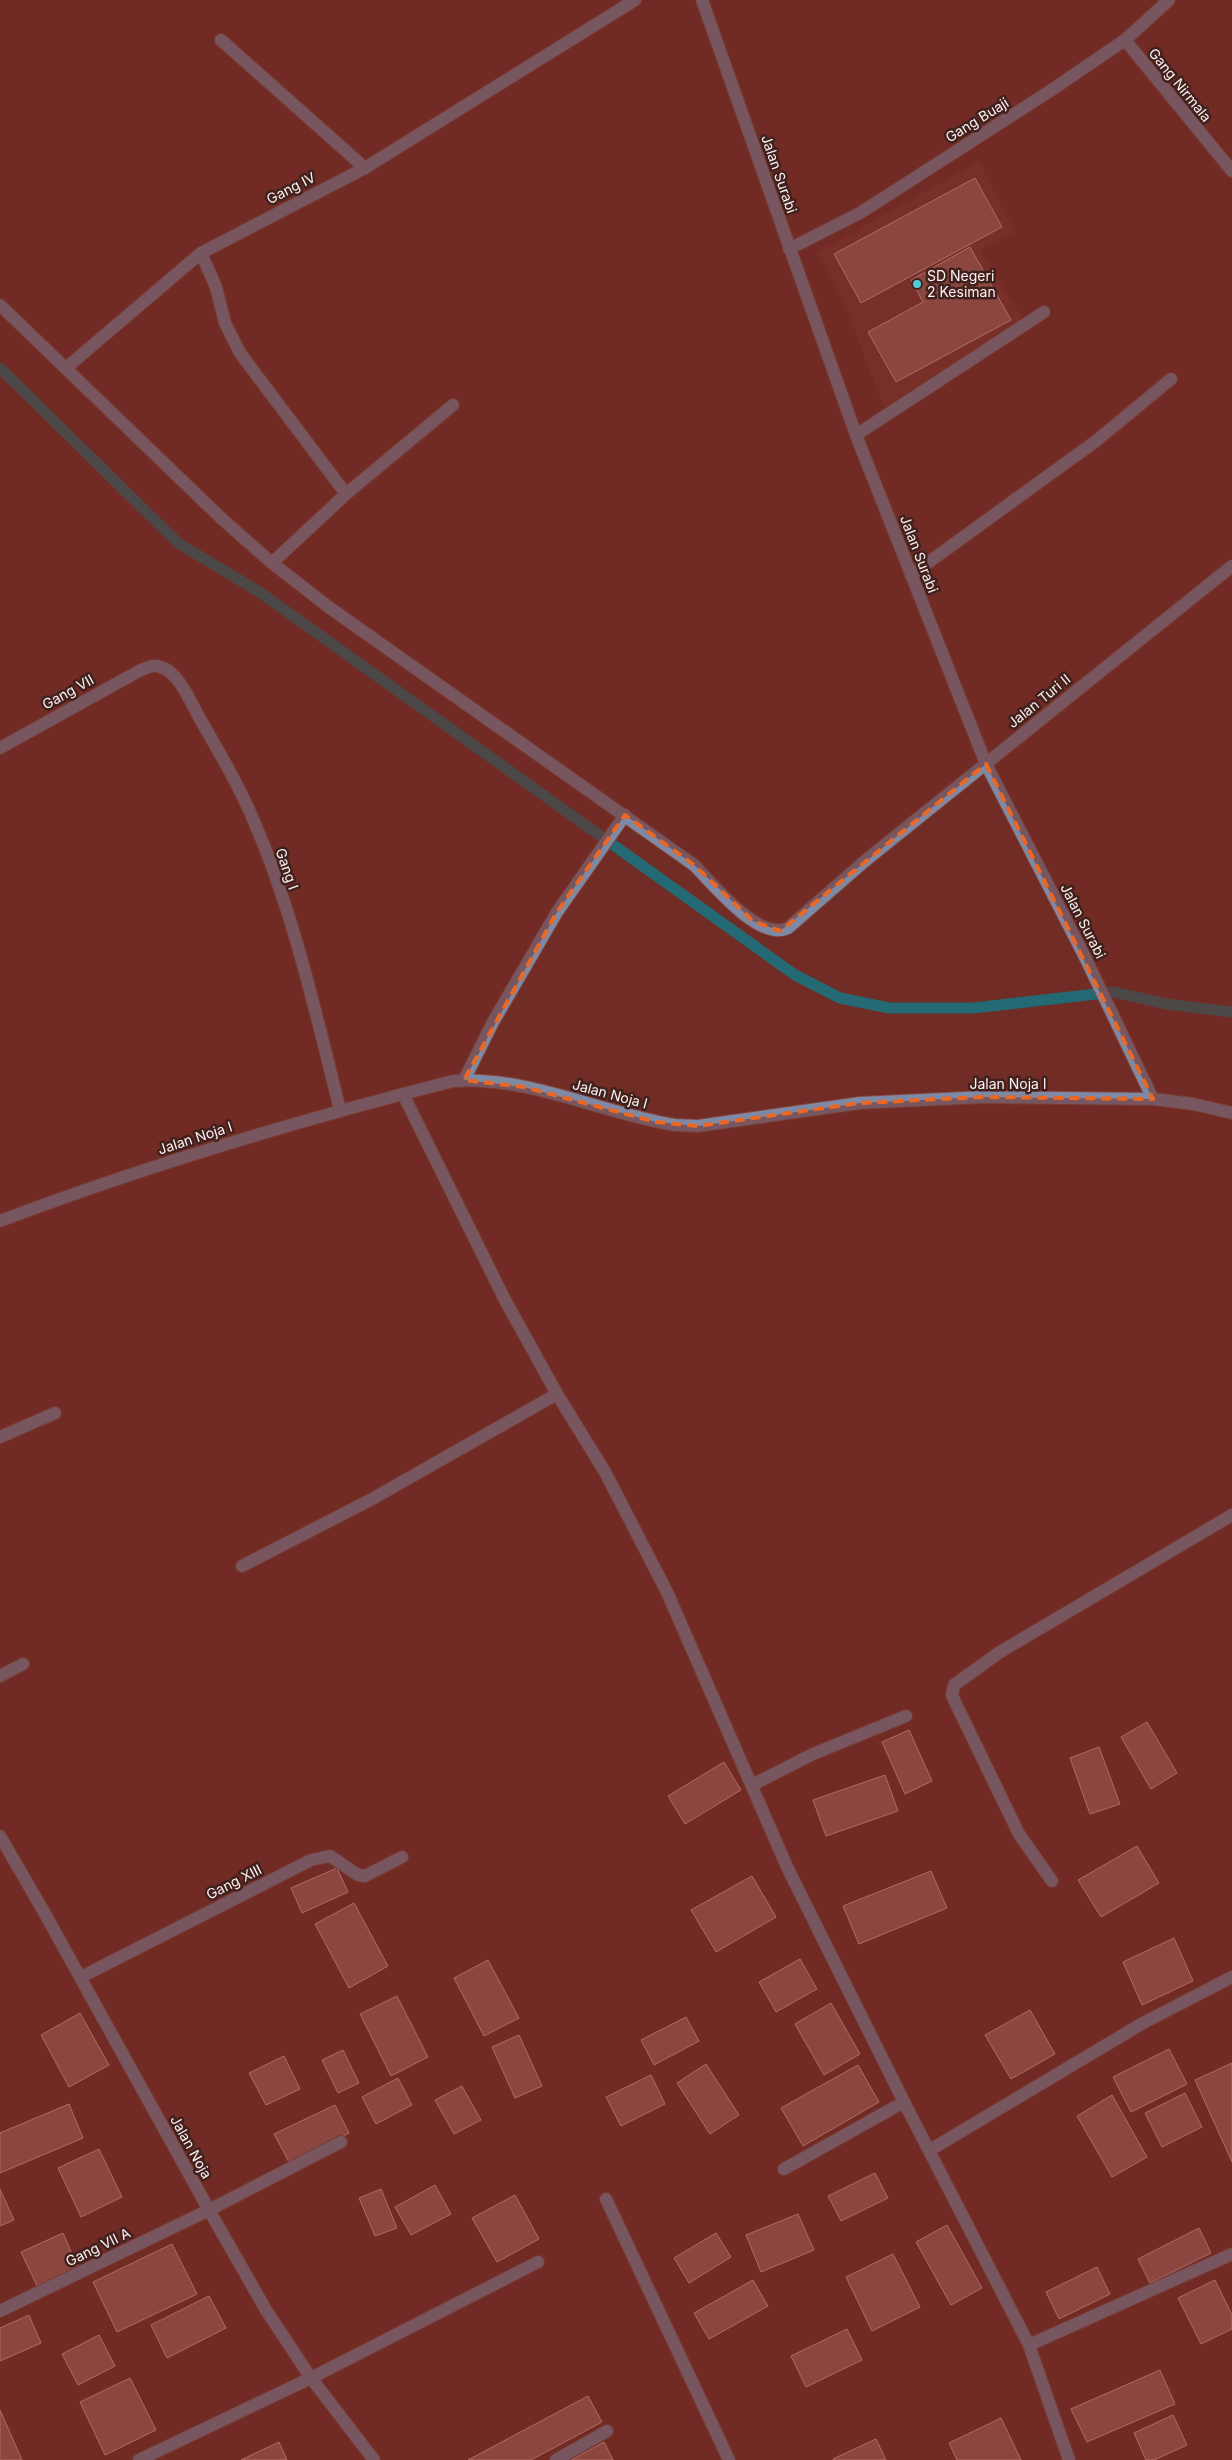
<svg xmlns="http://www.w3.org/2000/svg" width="1232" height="2460" viewBox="0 0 1232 2460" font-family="Inter,sans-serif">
  <rect width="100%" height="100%" fill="#712c25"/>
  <polygon fill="#82332b" points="979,161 1015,232 980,250 1029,330 885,409 849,316 817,253"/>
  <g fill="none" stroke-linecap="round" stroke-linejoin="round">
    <polyline stroke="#236a74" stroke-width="11" points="0,368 178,543 258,591 795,975 840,998 889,1008 973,1008 1114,992 1166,1004 1232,1012"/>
  </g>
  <g fill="#ab685f" stroke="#fab7ad">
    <polygon points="975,178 1002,227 861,303 834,254"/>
    <polygon points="970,247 1011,320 896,382 868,332 923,302 911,280"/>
    <polygon points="1147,1722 1177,1773 1151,1789 1121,1737"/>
    <polygon points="909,1730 932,1781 905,1794 882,1742"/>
    <polygon points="1099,1747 1120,1804 1090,1814 1070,1758"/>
    <polygon points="724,1762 741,1790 685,1824 668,1796"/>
    <polygon points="885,1775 898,1811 826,1836 813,1800"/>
    <polygon points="1137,1846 1159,1883 1101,1917 1078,1880"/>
    <polygon points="337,1868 348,1892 302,1913 291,1888"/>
    <polygon points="931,1871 947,1908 859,1944 843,1906"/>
    <polygon points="752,1876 776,1917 716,1952 691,1910"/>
    <polygon points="354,1903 388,1966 349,1988 315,1924"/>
    <polygon points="1174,1938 1193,1981 1142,2005 1123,1962"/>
    <polygon points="800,1959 817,1989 776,2012 759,1982"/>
    <polygon points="488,1960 519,2018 484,2036 454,1978"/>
    <polygon points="397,1996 428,2057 391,2076 360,2014"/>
    <polygon points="831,2003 860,2054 824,2075 795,2024"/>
    <polygon points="1030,2010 1055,2054 1011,2079 985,2035"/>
    <polygon points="80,2013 109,2065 69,2087 41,2035"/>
    <polygon points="686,2017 699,2041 654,2065 641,2040"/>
    <polygon points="519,2035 542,2086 515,2098 492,2047"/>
    <polygon points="1169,2049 1187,2084 1131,2112 1113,2077"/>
    <polygon points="343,2050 359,2083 338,2093 322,2060"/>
    <polygon points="284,2056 300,2089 266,2105 249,2073"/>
    <polygon points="1232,2063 1232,2162 1195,2080"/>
    <polygon points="706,2064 739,2115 710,2134 677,2083"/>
    <polygon points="858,2065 879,2102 803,2146 781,2108"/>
    <polygon points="651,2075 665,2104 621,2126 606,2097"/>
    <polygon points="398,2078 412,2105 376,2124 362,2097"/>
    <polygon points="462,2086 481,2120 454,2134 435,2100"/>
    <polygon points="1185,2093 1202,2127 1162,2147 1145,2113"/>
    <polygon points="1112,2095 1147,2157 1112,2177 1077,2116"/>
    <polygon points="69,2104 83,2138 0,2173 0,2133"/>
    <polygon points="335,2105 349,2133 289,2162 274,2134"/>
    <polygon points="99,2149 122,2197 81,2217 58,2168"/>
    <polygon points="875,2173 888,2198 841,2221 828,2196"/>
    <polygon points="435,2185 451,2214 411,2235 395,2207"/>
    <polygon points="0,2189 14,2220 0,2226"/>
    <polygon points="381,2189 397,2228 375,2236 359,2198"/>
    <polygon points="515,2195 539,2239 497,2262 472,2218"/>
    <polygon points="798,2214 814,2250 761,2272 746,2235"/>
    <polygon points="947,2225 982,2288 951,2305 916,2242"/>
    <polygon points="1199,2228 1211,2253 1150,2283 1138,2259"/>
    <polygon points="63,2233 78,2268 37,2286 21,2252"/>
    <polygon points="716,2233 731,2257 689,2283 674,2258"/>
    <polygon points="172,2244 197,2294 117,2332 93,2282"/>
    <polygon points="893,2254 920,2307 872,2331 846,2277"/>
    <polygon points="1097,2267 1110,2294 1059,2319 1046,2292"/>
    <polygon points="753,2280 768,2306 709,2339 694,2313"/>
    <polygon points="1215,2280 1232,2315 1232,2329 1201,2344 1178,2298"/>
    <polygon points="209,2296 226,2328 167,2358 151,2325"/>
    <polygon points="29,2315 41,2343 0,2361 0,2328"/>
    <polygon points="847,2329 862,2360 806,2387 791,2356"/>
    <polygon points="99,2335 115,2366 78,2385 62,2354"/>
    <polygon points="1160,2370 1175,2404 1087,2442 1071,2409"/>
    <polygon points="130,2378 156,2430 105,2455 80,2402"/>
    <polygon points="588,2396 602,2422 531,2460 468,2460"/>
    <polygon points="0,2410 22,2460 0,2460"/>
    <polygon points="1173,2415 1187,2445 1154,2460 1146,2460 1134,2433"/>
    <polygon points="1001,2418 1021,2460 957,2460 949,2443"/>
    <polygon points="876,2439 886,2460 833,2460 833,2459"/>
    <polygon points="279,2442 287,2460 241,2460"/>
    <polygon points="604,2442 613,2460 571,2460"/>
  </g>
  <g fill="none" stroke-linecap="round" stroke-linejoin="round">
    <defs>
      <g id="minor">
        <polyline points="702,0 856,435 986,764 1085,957 1153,1099"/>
        <polyline points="221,40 365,168"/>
        <polyline points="1125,40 1232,171"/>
        <polyline points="789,249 860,213 1050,91 1125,40 1169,0"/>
        <path d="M0,305L221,518L272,563L330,608L694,865C713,884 759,942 788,928L866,860L1232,566"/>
        <polyline points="66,368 201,253"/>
        <polyline points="856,435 1044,312"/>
        <polyline points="346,494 240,353 225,323 216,287 201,253 365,168 635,0"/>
        <polyline points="272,563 346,494 453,405"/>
        <polyline points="911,575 1096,441 1171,379"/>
        <path d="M0,748L139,671C147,668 152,664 161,667C179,673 190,701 199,717C219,752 240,787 255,824C293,912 317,1017 340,1110"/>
        <polyline points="464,1080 493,1022 557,912 625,815"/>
        <polyline points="403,1094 505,1300 557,1394 605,1472 667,1592 788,1869 904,2102 1029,2345 1069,2460"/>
        <path d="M0,1221C148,1165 300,1120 453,1081C529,1076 601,1113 675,1125L698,1126L860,1103L984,1097L1153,1099L1193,1104L1232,1113"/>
        <polyline points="0,1437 55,1413"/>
        <polyline points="242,1566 372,1499 557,1394"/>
        <polyline points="0,1676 23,1664"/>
        <polyline points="752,1785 813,1754 906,1716"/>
        <polyline points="0,1836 44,1912 209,2210 266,2310 311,2378 374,2460"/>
        <polyline points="1052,1881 1019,1834 956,1704 952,1695 954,1685 1000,1652 1232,1515"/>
        <polyline points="81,1977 311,1860 330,1856 358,1875 365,1876 402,1857"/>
        <polyline points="930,2150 1143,2023 1232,1977"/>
        <polyline points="784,2169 904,2102"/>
        <polyline points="606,2199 729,2460"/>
        <polyline points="0,2311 209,2210 341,2142"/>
        <polyline points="1029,2345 1232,2254"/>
        <polyline points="139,2460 311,2378 538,2262"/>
        <polyline points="556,2460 607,2431"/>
      </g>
    </defs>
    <use href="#minor" stroke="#844842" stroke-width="14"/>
    <use href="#minor" stroke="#7e89a6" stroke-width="12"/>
  </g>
  <path d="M0 0H1232V2460H0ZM986,764L1153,1099L984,1097L860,1103L698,1126L656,1122L524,1087L464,1080L557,912L625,815L694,865L753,921L780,931Z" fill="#712c25" fill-opacity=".55" fill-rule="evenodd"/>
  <path fill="none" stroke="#ea6823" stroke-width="4" stroke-dasharray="10 6" stroke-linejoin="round" d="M986,764L1153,1099L984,1097L860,1103L698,1126L656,1122L524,1087L464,1080L557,912L625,815L694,865L753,921L780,931Z"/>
  <circle fill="#53cbdc" stroke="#41211d" stroke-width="2" cx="917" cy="284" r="5"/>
  <g text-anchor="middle" stroke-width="5" stroke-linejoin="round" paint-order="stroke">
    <g font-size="14" fill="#fcf2f1" stroke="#41211d">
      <text transform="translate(1180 85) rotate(51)" y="5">Gang Nirmala</text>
      <text transform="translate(977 120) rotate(-32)" y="5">Gang Buaji</text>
      <text transform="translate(779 174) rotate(71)" y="5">Jalan Surabi</text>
      <text transform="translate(291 188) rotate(-27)" y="5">Gang IV</text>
      <text transform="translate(919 554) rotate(69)" y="5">Jalan Surabi</text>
      <text transform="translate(68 692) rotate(-29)" y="5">Gang VII</text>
      <text transform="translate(1039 701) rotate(-39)" y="5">Jalan Turi II</text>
      <text transform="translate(287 869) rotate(71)" y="5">Gang I</text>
      <text transform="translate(1083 921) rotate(63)" y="5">Jalan Surabi</text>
      <text x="1008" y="1089">Jalan Noja I</text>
      <text transform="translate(610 1094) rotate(15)" y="5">Jalan Noja I</text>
      <text transform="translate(195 1138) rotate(-18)" y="5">Jalan Noja I</text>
      <text transform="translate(234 1882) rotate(-27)" y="5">Gang XIII</text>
      <text transform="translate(191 2147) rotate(61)" y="5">Jalan Noja</text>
      <text transform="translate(98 2247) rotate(-26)" y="5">Gang VII A</text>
    </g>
    <g font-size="14" fill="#fcf2f1" stroke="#41211d" text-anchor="start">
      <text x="927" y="281">SD Negeri<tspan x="927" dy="16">2 Kesiman</tspan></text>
    </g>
  </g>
</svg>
